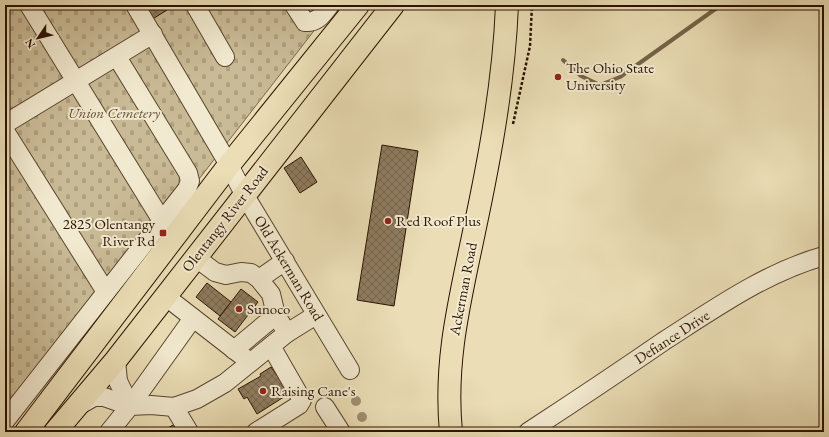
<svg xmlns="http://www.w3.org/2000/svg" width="829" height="437" viewBox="0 0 829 437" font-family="'EB Garamond',serif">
  <defs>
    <pattern id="cemetery-stones" width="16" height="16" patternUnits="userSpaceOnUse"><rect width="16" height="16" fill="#cabb97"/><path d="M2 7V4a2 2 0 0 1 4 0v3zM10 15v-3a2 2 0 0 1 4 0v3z" fill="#aea080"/></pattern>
    <pattern id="building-cross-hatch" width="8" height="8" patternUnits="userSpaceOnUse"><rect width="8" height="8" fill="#8e7c5f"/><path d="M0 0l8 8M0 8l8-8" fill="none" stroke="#74644c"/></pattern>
  </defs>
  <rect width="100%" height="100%" fill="#ebdeb6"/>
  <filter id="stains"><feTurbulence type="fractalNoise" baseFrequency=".005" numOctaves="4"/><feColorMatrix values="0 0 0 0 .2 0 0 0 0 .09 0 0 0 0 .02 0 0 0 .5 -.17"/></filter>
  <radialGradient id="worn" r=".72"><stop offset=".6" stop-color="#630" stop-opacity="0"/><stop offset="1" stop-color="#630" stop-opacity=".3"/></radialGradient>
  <polygon fill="url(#cemetery-stones)" stroke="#7a664c" points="5,5 334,5 5,429"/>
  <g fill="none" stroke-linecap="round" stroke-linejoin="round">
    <polyline stroke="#766348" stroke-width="4" points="563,60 581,76 600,85 620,77 721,5"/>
  </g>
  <g fill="url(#building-cross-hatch)" stroke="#2a1201">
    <polygon points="141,5 164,5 167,10 151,20"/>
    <polygon points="382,145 418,151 394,306 357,300"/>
    <polygon points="301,157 317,182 300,193 284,168"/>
    <polygon points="207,283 231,302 220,316 196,297"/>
    <polygon points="241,289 258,302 235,332 218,319"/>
    <polygon points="271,367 287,390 285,392 287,395 257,414 247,397 244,399 238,389 261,376 260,374"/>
    <polygon points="180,421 187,432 161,432"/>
  </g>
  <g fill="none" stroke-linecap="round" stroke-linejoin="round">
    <defs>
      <g id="minor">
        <polyline points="29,5 162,221"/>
        <polyline points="135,5 229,165 244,194 350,370"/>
        <polyline points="195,5 225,57"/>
        <path d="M294,5L305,22C318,23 323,14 330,5"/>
        <polyline points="5,124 153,34"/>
        <polyline points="5,131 106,292"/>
        <polyline points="195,257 215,272 226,275 241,272 251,273 259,279 271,294 276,315 287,333"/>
        <polyline points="259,279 285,261"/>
        <polyline points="165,296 250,362"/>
        <polyline points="234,350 276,315"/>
        <polyline points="116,360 118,381 130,406"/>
        <polyline points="78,406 94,397 104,397 130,406 151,405 174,407 197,399 225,383 287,333 316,315"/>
        <polyline points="174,407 189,432"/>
        <polyline points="325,407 341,432"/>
        <polyline points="5,421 187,189 190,181 188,173 117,57"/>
        <polyline points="109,432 130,406 193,318"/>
        <polyline points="256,432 299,405 302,400 271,346"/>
        <path d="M528,432C574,402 619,372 664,341C714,309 766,272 824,256"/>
      </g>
      <g id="major">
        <polyline points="26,432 229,165 358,5"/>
        <polyline points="55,432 116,360 393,5"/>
        <path d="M451,432C444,361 460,300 474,232C490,157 504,81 507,5"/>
      </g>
    </defs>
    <use href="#minor" stroke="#5a452e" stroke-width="20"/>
    <use href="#major" stroke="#2a1201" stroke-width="24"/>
    <polyline stroke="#2a1201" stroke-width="2.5" stroke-dasharray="3 2" stroke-linecap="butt" points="513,124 530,46 532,5"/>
    <use href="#minor" stroke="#f2ead0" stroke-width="18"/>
    <use href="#major" stroke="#ebdeb6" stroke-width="22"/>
  </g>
  <g fill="#a08e70">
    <circle cx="356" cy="401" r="5"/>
    <circle cx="362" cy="417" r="5"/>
  </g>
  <g fill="#8f2418" stroke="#f2ead0" stroke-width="1.5">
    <circle cx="558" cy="77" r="4"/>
    <circle cx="388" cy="221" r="4"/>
    <rect x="159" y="229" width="8" height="8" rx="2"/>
    <circle cx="239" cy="309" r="4"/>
    <circle cx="263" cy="391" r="4"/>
  </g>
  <g text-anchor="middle" stroke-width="4" stroke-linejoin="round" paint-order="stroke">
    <g font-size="15" fill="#2a1201" stroke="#f2ead0" text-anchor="start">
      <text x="566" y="73">The Ohio State<tspan x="566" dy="17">University</tspan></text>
      <text x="396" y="226">Red Roof Plus</text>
      <text x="155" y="229" text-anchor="end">2825 Olentangy<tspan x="155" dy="17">River Rd</tspan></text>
      <text x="247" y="314">Sunoco</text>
      <text x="271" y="396">Raising Cane's</text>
    </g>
    <g font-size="15" font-style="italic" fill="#624d36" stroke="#f2ead0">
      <text x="114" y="118">Union Cemetery</text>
    </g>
    <g font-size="15" fill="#2a1201" stroke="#f2ead0">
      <text transform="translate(225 219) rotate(-52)" y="5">Olentangy River Road</text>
      <text transform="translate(289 268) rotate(59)" y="5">Old Ackerman Road</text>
      <text transform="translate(463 289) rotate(-79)" y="5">Ackerman Road</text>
      <text transform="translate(672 337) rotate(-33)" y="5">Defiance Drive</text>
    </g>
  </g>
  <rect width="829" height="437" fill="none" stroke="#ebdeb6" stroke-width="20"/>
  <rect x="6" y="6" width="817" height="425" fill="none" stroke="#2a1201" stroke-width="2"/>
  <rect x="10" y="10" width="809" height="417" fill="none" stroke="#2a1201"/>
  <g transform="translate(38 38) rotate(235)" stroke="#f2ead0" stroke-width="3" paint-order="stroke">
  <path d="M0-3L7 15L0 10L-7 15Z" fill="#2a1201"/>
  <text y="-6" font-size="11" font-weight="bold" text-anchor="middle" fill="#2a1201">N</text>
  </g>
  <rect width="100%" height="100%" filter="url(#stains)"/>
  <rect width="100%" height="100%" fill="url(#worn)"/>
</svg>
